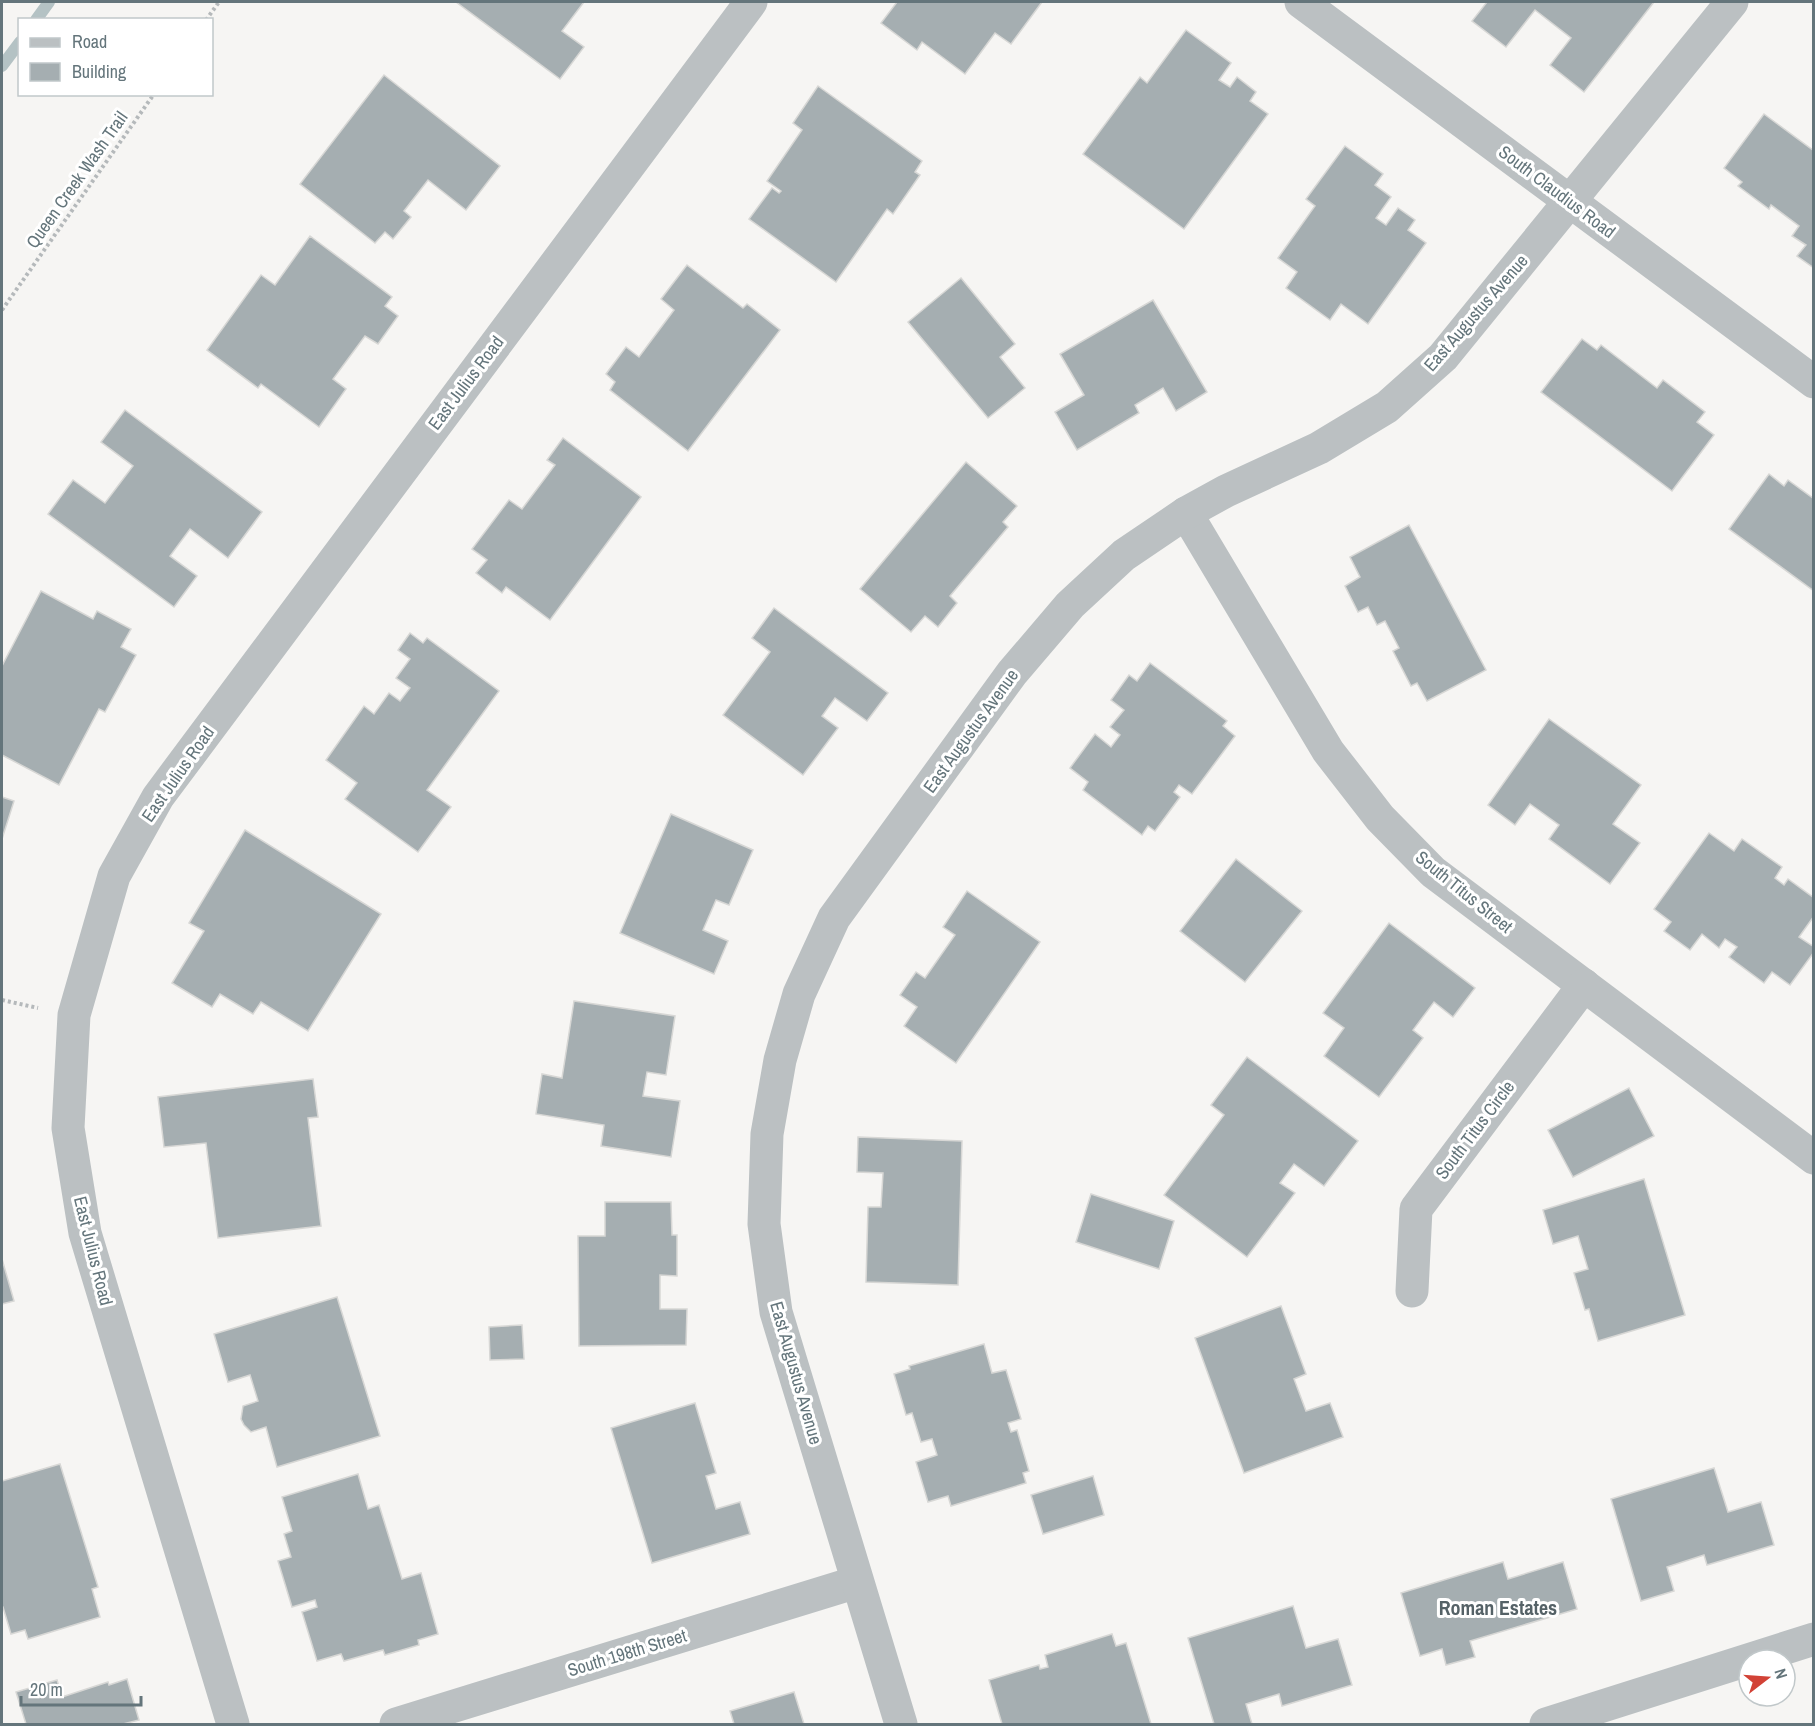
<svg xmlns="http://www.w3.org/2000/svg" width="1815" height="1726" viewBox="0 0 1815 1726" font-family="'Archivo Narrow',sans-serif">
  <rect width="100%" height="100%" fill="#f6f5f3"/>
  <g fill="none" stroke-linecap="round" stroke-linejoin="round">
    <g stroke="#b4c2c4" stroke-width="12">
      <polyline points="36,20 49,2"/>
      <polyline points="2,66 20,42"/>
    </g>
  </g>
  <g fill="#a5aeb1" stroke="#d7d7d5" stroke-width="1.5">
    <polygon points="456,2 584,2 562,31 584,47 560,79"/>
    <polygon points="897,2 1042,2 1011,44 995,33 965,74 922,42 917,50 881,23"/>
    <polygon points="1487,2 1654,2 1584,92 1550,65 1571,38 1535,10 1506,47 1472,21"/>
    <polygon points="1186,30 1231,63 1219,80 1230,87 1237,77 1256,92 1250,101 1268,114 1184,229 1083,154 1140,77 1147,83"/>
    <polygon points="384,75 500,166 466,210 428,180 404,211 411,217 393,239 385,232 375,243 300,184"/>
    <polygon points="818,86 922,161 915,172 920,175 893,214 887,209 836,282 749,219 772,188 779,193 781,191 767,181 802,130 793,123"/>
    <polygon points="1764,114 1814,151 1814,268 1797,256 1806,245 1792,236 1799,226 1771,205 1769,209 1738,186 1742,182 1724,168"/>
    <polygon points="1345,146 1383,174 1375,185 1391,197 1376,218 1386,225 1398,208 1415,220 1408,230 1426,243 1368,324 1341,304 1330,320 1286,288 1297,272 1278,258 1315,206 1306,199"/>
    <polygon points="310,236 392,297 385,306 398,316 378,344 365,336 333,379 346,389 319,427 261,384 258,388 207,350 261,275 275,285"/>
    <polygon points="687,265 743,308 747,304 780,330 688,451 610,390 615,382 606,374 626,347 639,357 674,310 661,299"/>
    <polygon points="961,278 1015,344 1000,357 1025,388 988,418 908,322"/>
    <polygon points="1153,300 1207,392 1176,411 1163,388 1135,405 1139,413 1077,450 1055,412 1084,395 1060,354"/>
    <polygon points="1582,339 1597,350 1601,345 1657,388 1663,380 1705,412 1697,422 1714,435 1672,491 1541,392"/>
    <polygon points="125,410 262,512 228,558 190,529 170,556 197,576 174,607 48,514 73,480 105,503 133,466 101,442"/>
    <polygon points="563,438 641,497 550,620 506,587 502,593 476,573 487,560 472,549 509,500 522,509 555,465 547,460"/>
    <polygon points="966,462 1017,506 1003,522 1008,527 950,596 957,603 938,627 925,616 911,632 860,589"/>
    <polygon points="1769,474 1784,486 1788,480 1814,499 1814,591 1729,529"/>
    <polygon points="1409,525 1486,670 1427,701 1417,683 1411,686 1393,651 1399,648 1385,621 1377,625 1368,607 1358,612 1345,586 1360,577 1350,557"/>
    <polygon points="41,591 93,619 97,611 131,629 121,647 136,655 105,712 99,709 59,785 2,755 2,666"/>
    <polygon points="774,608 888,693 867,721 835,698 822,716 838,728 803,775 723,715 770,652 752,638"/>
    <polygon points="410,633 423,643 427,638 499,691 427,790 451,807 418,852 345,799 357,783 326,760 364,706 374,714 389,693 400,701 410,688 396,678 410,659 398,650"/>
    <polygon points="1150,663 1227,721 1223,726 1235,736 1192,794 1179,785 1174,792 1180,797 1155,831 1148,826 1142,835 1083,790 1088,782 1070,768 1095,734 1111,747 1120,735 1110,727 1124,710 1111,700 1129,675 1137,681"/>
    <polygon points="1549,719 1641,785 1613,824 1640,843 1610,884 1549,839 1559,825 1530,804 1515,825 1488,805"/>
    <polygon points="2,797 14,801 2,839"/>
    <polygon points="671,814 753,850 729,905 716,900 703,930 728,941 714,974 620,933"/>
    <polygon points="245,830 381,914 308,1031 261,1002 253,1014 220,994 212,1007 172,983 204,931 189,923"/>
    <polygon points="1709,833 1734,851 1742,839 1782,867 1775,878 1784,885 1788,879 1814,898 1814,916 1799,937 1814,947 1814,952 1790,985 1772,972 1764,983 1729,957 1737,947 1725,939 1719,948 1702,934 1690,950 1664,931 1671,922 1654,909"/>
    <polygon points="1236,859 1302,911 1245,982 1180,931"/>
    <polygon points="967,891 1040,942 956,1063 904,1026 917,1007 900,995 916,972 925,978 955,935 943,927"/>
    <polygon points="1389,923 1475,988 1453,1017 1434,1002 1413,1030 1423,1038 1379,1097 1324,1056 1344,1028 1323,1013"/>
    <polygon points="574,1001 675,1016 666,1075 647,1072 643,1096 680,1101 671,1157 601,1146 604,1125 536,1114 542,1074 562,1078"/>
    <polygon points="1247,1057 1358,1141 1324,1186 1294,1164 1280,1183 1295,1193 1247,1257 1164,1195 1224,1115 1211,1105"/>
    <polygon points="313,1079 318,1117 308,1118 321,1226 218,1238 206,1143 164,1147 158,1097"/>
    <polygon points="1629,1088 1654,1136 1573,1177 1548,1130"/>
    <polygon points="858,1137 962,1141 958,1285 866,1282 868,1207 881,1207 883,1173 857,1172"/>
    <polygon points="1644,1179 1685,1315 1598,1341 1589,1309 1585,1310 1574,1273 1588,1269 1578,1236 1553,1244 1543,1210"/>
    <polygon points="1091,1194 1174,1221 1159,1269 1076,1242"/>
    <polygon points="605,1202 671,1202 672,1235 677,1235 677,1276 660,1275 660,1309 687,1309 686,1345 579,1346 578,1236 605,1236"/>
    <polygon points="2,1259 14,1301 2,1304"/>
    <polygon points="337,1297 380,1436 277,1467 266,1427 251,1432 244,1425 241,1419 243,1406 258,1401 250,1375 228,1382 214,1334"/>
    <polygon points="1281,1306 1306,1374 1294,1379 1306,1411 1330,1403 1343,1437 1244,1473 1195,1338"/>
    <polygon points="522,1325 524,1359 490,1360 489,1327"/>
    <polygon points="984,1344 992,1373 1006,1370 1021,1419 1008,1423 1011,1432 1017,1430 1029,1471 1023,1473 1026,1483 951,1506 948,1496 928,1502 916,1462 937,1455 932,1439 921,1442 912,1413 906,1415 894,1374 910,1369 909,1366"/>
    <polygon points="695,1403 716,1473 706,1476 716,1509 740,1502 750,1534 652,1563 611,1428"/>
    <polygon points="60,1464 98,1587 92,1589 100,1617 28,1639 25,1630 11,1634 3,1607 2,1607 2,1481"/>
    <polygon points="1714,1468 1728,1512 1761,1502 1774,1545 1707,1565 1704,1555 1667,1567 1674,1591 1641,1601 1611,1499"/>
    <polygon points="358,1474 368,1509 379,1505 402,1579 421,1573 438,1634 418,1640 419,1645 385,1655 383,1650 344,1661 341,1654 317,1661 302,1612 317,1607 315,1600 292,1607 278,1561 291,1557 284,1534 292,1531 282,1497"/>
    <polygon points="1093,1476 1104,1515 1043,1534 1031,1495"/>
    <polygon points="1503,1562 1508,1579 1563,1562 1577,1609 1470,1641 1475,1657 1446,1665 1442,1649 1420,1656 1401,1593"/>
    <polygon points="1293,1606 1306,1648 1338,1639 1352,1685 1282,1706 1279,1694 1246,1704 1252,1724 1214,1724 1188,1638"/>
    <polygon points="1112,1634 1116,1646 1126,1643 1151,1724 1002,1724 989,1680 1039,1665 1040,1669 1048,1667 1045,1655"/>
    <polygon points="127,1679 139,1720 123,1724 26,1724 16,1692 57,1680 62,1697 108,1682 109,1685"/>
    <polygon points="794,1692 804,1724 734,1724 730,1711"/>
  </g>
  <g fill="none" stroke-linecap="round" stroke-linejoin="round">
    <g stroke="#b5b9bb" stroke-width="4" stroke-dasharray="3 3" stroke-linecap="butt">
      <polyline points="206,20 219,2"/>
      <polyline points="2,310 154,94"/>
      <polyline points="2,1000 38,1008"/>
    </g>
    <g stroke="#bbc0c2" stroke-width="33">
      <polyline points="1301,2 1814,382"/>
      <polyline points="1186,513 1328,751 1380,818 1433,872 1814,1158"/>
      <polyline points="1412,1291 1416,1209 1584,985"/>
      <polyline points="233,1724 85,1233 68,1128 74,1015 114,876 158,797 751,2"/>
      <polyline points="396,1724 857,1582"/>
      <polyline points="901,1724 776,1312 764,1224 767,1134 780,1060 799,994 834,918 1012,673 1070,605 1124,555 1186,513 1226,491 1319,448 1387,407 1443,357 1732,2"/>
      <polyline points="1546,1724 1814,1639"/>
    </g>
  </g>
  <g text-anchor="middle" stroke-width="6" stroke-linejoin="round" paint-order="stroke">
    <g font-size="18" fill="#64757b" stroke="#fff">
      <text transform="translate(77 180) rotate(-55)" y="6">Queen Creek Wash Trail</text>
      <text transform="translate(1557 192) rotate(37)" y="6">South Claudius Road</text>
      <text transform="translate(1476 313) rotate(-49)" y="6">East Augustus Avenue</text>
      <text transform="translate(466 383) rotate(-53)" y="6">East Julius Road</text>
      <text transform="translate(971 731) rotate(-54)" y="6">East Augustus Avenue</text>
      <text transform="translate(178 774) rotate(-55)" y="6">East Julius Road</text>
      <text transform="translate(1464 892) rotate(39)" y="6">South Titus Street</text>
      <text transform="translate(1475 1130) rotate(-53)" y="6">South Titus Circle</text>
      <text transform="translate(93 1251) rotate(76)" y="6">East Julius Road</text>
      <text transform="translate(796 1373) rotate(74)" y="6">East Augustus Avenue</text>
      <text transform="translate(627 1653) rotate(-17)" y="6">South 198th Street</text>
    </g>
    <g font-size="20" font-weight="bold" fill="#556267" stroke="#fff">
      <text x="1498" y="1615">Roman Estates</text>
    </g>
  </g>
  <rect width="1815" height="1726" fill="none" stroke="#64757b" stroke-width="6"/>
  <rect x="18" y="18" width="195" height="78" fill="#ffffff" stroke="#c1c8ca" stroke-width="1.5"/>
  <rect x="30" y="38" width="30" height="9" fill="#bbc0c2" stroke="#c1c8ca" stroke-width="1.5"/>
  <text x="72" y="48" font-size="18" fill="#64757b">Road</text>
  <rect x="30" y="63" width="30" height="18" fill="#a5aeb1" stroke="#c1c8ca" stroke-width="1.5"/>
  <text x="72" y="78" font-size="18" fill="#64757b">Building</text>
  <g transform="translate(1767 1678) rotate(73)"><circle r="28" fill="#ffffff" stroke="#c1c8ca" stroke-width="1.5"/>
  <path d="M0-4.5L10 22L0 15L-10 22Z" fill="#d24236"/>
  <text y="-9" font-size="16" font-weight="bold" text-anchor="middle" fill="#64757b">N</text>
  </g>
  <path d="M21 1696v9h120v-9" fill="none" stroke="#64757b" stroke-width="3"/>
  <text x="30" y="1696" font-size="18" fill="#64757b" stroke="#ffffff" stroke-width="4.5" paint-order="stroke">20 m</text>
</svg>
